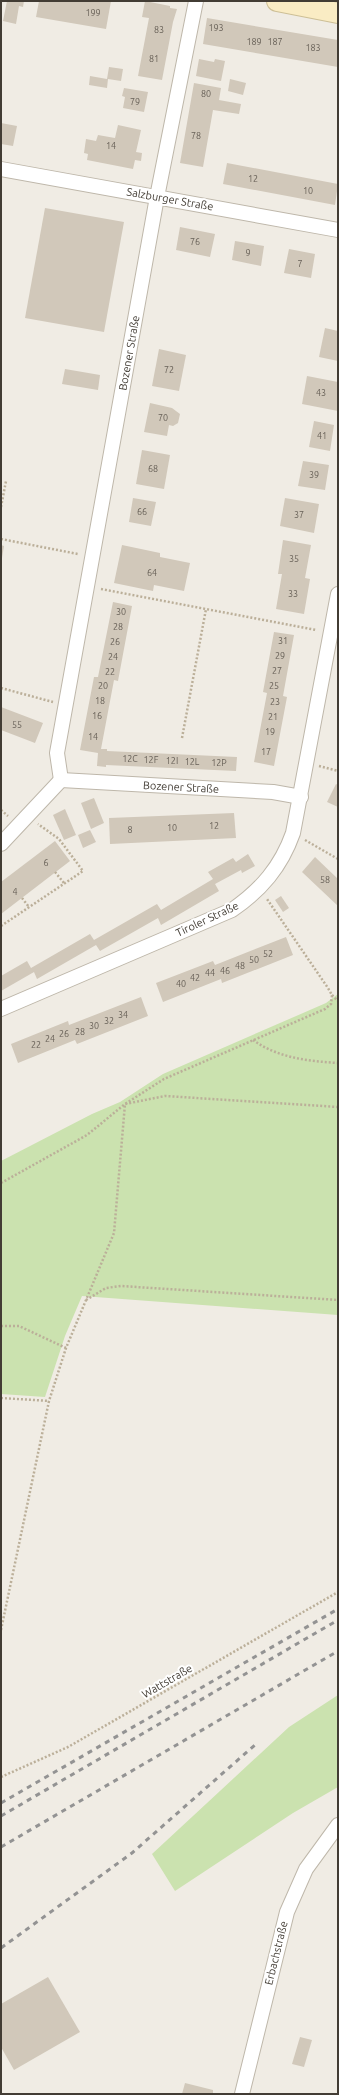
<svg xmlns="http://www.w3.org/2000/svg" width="339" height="2095" viewBox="0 0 339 2095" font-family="Ubuntu,sans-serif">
  <rect width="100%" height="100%" fill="#f0ece4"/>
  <g fill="#cbe2af">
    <polygon points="338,994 338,1315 82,1296 65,1336 45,1397 1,1394 1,1161 92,1114 120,1102 163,1074 326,1003"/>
    <polygon points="338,1695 338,1787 293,1813 175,1891 152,1854 289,1727"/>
  </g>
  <g fill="#d1c8ba">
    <polygon points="7,1 24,1 23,7 19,6 16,24 3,21"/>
    <polygon points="39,1 111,1 106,29 36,17"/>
    <polygon points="145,1 170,6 170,8 177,9 173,22 162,80 138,76 149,18 142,17"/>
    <polygon points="207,18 338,40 338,67 203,44"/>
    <polygon points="199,59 214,62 215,59 225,61 221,81 196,76"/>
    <polygon points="109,67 123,69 121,81 108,79 107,88 89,85 90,76 107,79"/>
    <polygon points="230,79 246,83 243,95 228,91"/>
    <polygon points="194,83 221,88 219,100 241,104 239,114 213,110 203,167 180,163"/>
    <polygon points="124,88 148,92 144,112 123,108 125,97 122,96"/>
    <polygon points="1,123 17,126 13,146 1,144"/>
    <polygon points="118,125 141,130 136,152 142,153 141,161 135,160 133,169 87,160 88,154 84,153 86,139 96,141 98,135 115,138"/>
    <polygon points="227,163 338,184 335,205 223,184"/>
    <polygon points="45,208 124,222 104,332 25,318"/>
    <polygon points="180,227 215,234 210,257 176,250"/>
    <polygon points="235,241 264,246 261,266 232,260"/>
    <polygon points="289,249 315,254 311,278 284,273"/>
    <polygon points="325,328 338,331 338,361 319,357"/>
    <polygon points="159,349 186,355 179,391 152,386"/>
    <polygon points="65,369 100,375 98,390 62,384"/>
    <polygon points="307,376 338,382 338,411 302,404"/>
    <polygon points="150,403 172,408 180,414 178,423 173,426 169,425 167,436 144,432"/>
    <polygon points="314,421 334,425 330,451 309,447"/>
    <polygon points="142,450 170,455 164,489 136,484"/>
    <polygon points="303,461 329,465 325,490 298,486"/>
    <polygon points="133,498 156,502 151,526 129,522"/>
    <polygon points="285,498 319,504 314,533 280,526"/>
    <polygon points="283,540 311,545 305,578 310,579 304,614 276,609 282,574 278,574"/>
    <polygon points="1,545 4,546 2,558 1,558"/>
    <polygon points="122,545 160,553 160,557 190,563 184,591 154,585 153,591 114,583"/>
    <polygon points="113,602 132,606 118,681 114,680 101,749 107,749 107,751 237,757 236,771 106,765 106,767 97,766 98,753 80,750 94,677 98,677"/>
    <polygon points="274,632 294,635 283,696 287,697 274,766 254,762 267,693 263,692"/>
    <polygon points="1,707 43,723 35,743 1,730"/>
    <polygon points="336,784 338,785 338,807 327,802"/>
    <polygon points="94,798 104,823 91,829 81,803"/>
    <polygon points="65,809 76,835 64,840 53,815"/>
    <polygon points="234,813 236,838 110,844 109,818"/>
    <polygon points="90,830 96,842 83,848 78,835"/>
    <polygon points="55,841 70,861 1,914 1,882"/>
    <polygon points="248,854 255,866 242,873 241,870 215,884 219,891 161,925 158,918 100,951 96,945 37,979 34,972 1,991 1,976 27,961 31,968 90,934 94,940 157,904 161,910 213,879 208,872 233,858 236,862"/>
    <polygon points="315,857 338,879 338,906 302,872"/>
    <polygon points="281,896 289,908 283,912 275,900"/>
    <polygon points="286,937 293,955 222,983 221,979 163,1002 156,983 213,961 215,965"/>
    <polygon points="141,997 148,1016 77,1044 75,1040 18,1063 11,1044 68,1021 69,1025"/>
    <polygon points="48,1977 80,2032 14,2070 1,2047 1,2004"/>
    <polygon points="300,2037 312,2040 304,2067 292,2064"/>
    <polygon points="185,2083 213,2090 213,2094 182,2094"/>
  </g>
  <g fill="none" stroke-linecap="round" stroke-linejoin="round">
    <defs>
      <g id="minor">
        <polyline points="1,169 338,230"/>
        <polyline points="61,780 57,753 157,197 196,1"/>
        <polyline points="61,780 273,792 301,797"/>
        <polyline points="1,844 61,780"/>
        <path d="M1,1009L232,910C261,890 281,867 293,833L338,594"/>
        <polyline points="242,2094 287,1912 306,1869 338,1825"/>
      </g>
      <polyline id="secondary" points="277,1 338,13"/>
    </defs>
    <use href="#minor" stroke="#beb7aa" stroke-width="16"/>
    <use href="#secondary" stroke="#cdbf96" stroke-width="22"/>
    <g stroke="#bbaf99" stroke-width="2.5" stroke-dasharray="2 2" stroke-linecap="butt">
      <polyline points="1,507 6,481"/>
      <polyline points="1,539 78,554"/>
      <polyline points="101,589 316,630"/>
      <polyline points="1,688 53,702"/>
      <polyline points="182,738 206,609"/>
      <polyline points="319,766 338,771"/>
      <polyline points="1,810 8,816"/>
      <polyline points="305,840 338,859"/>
      <polyline points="55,872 64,883"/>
      <polyline points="22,898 29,907"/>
      <polyline points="1,926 83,871 59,839 38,824"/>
      <polyline points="332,995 338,1001"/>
      <path d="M253,1040C278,1058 308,1061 338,1063"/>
      <polyline points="1,1183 87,1135 125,1104 164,1079 325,1009 331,1004 332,995 328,988 267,899"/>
      <polyline points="86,1300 106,1288 121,1286 338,1300"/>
      <polyline points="1,1326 19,1326 66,1348"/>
      <polyline points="1,1398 49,1401"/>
      <polyline points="1,1630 49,1401 66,1348 114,1233 125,1104 165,1096 338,1107"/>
      <polyline points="1,1777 68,1747 338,1592"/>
    </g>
    <use href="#minor" stroke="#fff" stroke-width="14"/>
    <use href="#secondary" stroke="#faecc4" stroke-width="20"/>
    <g stroke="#939393" stroke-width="3" stroke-dasharray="5 5" stroke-linecap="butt">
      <polyline points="1,1803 338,1609"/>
      <polyline points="1,1816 338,1620"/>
      <polyline points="1,1847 338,1651"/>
      <polyline points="1,1948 132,1853 256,1744"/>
    </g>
  </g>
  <g text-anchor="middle" stroke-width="4" stroke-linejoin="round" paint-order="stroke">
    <g font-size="9" fill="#665f56">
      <text x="93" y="16">199</text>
      <text x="216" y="31">193</text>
      <text x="159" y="33">83</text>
      <text x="254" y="45">189</text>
      <text x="275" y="45">187</text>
      <text x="313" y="51">183</text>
      <text x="154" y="62">81</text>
      <text x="206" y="97">80</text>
      <text x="135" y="105">79</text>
      <text x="196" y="139">78</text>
      <text x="111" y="149">14</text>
      <text x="253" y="182">12</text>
      <text x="308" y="194">10</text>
      <text x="195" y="245">76</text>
      <text x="248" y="256">9</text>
      <text x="300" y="267">7</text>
      <text x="169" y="373">72</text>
      <text x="321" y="396">43</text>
      <text x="163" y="421">70</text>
      <text x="322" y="439">41</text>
      <text x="153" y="472">68</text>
      <text x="314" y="478">39</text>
      <text x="142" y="515">66</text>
      <text x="299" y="518">37</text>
      <text x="294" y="562">35</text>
      <text x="152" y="576">64</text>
      <text x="293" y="597">33</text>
      <text x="121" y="615">30</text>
      <text x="118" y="630">28</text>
      <text x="283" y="644">31</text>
      <text x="115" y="645">26</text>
      <text x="280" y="659">29</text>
      <text x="113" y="660">24</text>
      <text x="277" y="674">27</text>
      <text x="110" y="675">22</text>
      <text x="103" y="689">20</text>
      <text x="274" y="689">25</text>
      <text x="100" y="704">18</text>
      <text x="275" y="705">23</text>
      <text x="97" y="719">16</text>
      <text x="273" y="720">21</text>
      <text x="17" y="728">55</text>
      <text x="270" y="735">19</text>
      <text x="93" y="740">14</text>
      <text x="266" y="755">17</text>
      <text x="130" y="762">12C</text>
      <text x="151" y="763">12F</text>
      <text x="172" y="764">12I</text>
      <text x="192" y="765">12L</text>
      <text x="219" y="766">12P</text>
      <text x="214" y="829">12</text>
      <text x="172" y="831">10</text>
      <text x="130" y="833">8</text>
      <text x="46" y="866">6</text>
      <text x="325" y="883">58</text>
      <text x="15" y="895">4</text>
      <text x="268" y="957">52</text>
      <text x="254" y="963">50</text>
      <text x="240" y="969">48</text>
      <text x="225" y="974">46</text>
      <text x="210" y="976">44</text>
      <text x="195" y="981">42</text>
      <text x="181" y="987">40</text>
      <text x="123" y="1018">34</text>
      <text x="109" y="1024">32</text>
      <text x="94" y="1029">30</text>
      <text x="80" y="1035">28</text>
      <text x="64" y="1037">26</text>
      <text x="50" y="1042">24</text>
      <text x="36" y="1048">22</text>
    </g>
    <g font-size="11" fill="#423c34" stroke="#fff">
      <text transform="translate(170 199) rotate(10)" y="4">Salzburger Straße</text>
      <text transform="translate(129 353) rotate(-80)" y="4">Bozener Straße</text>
      <text transform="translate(181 787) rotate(3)" y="4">Bozener Straße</text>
      <text transform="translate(207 919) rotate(-25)" y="4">Tiroler Straße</text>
      <text transform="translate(167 1681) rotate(-30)" y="4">Wattstraße</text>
      <text transform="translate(276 1953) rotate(-76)" y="4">Erbachstraße</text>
    </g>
  </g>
  <rect width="339" height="2095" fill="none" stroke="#423c34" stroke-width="4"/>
</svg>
